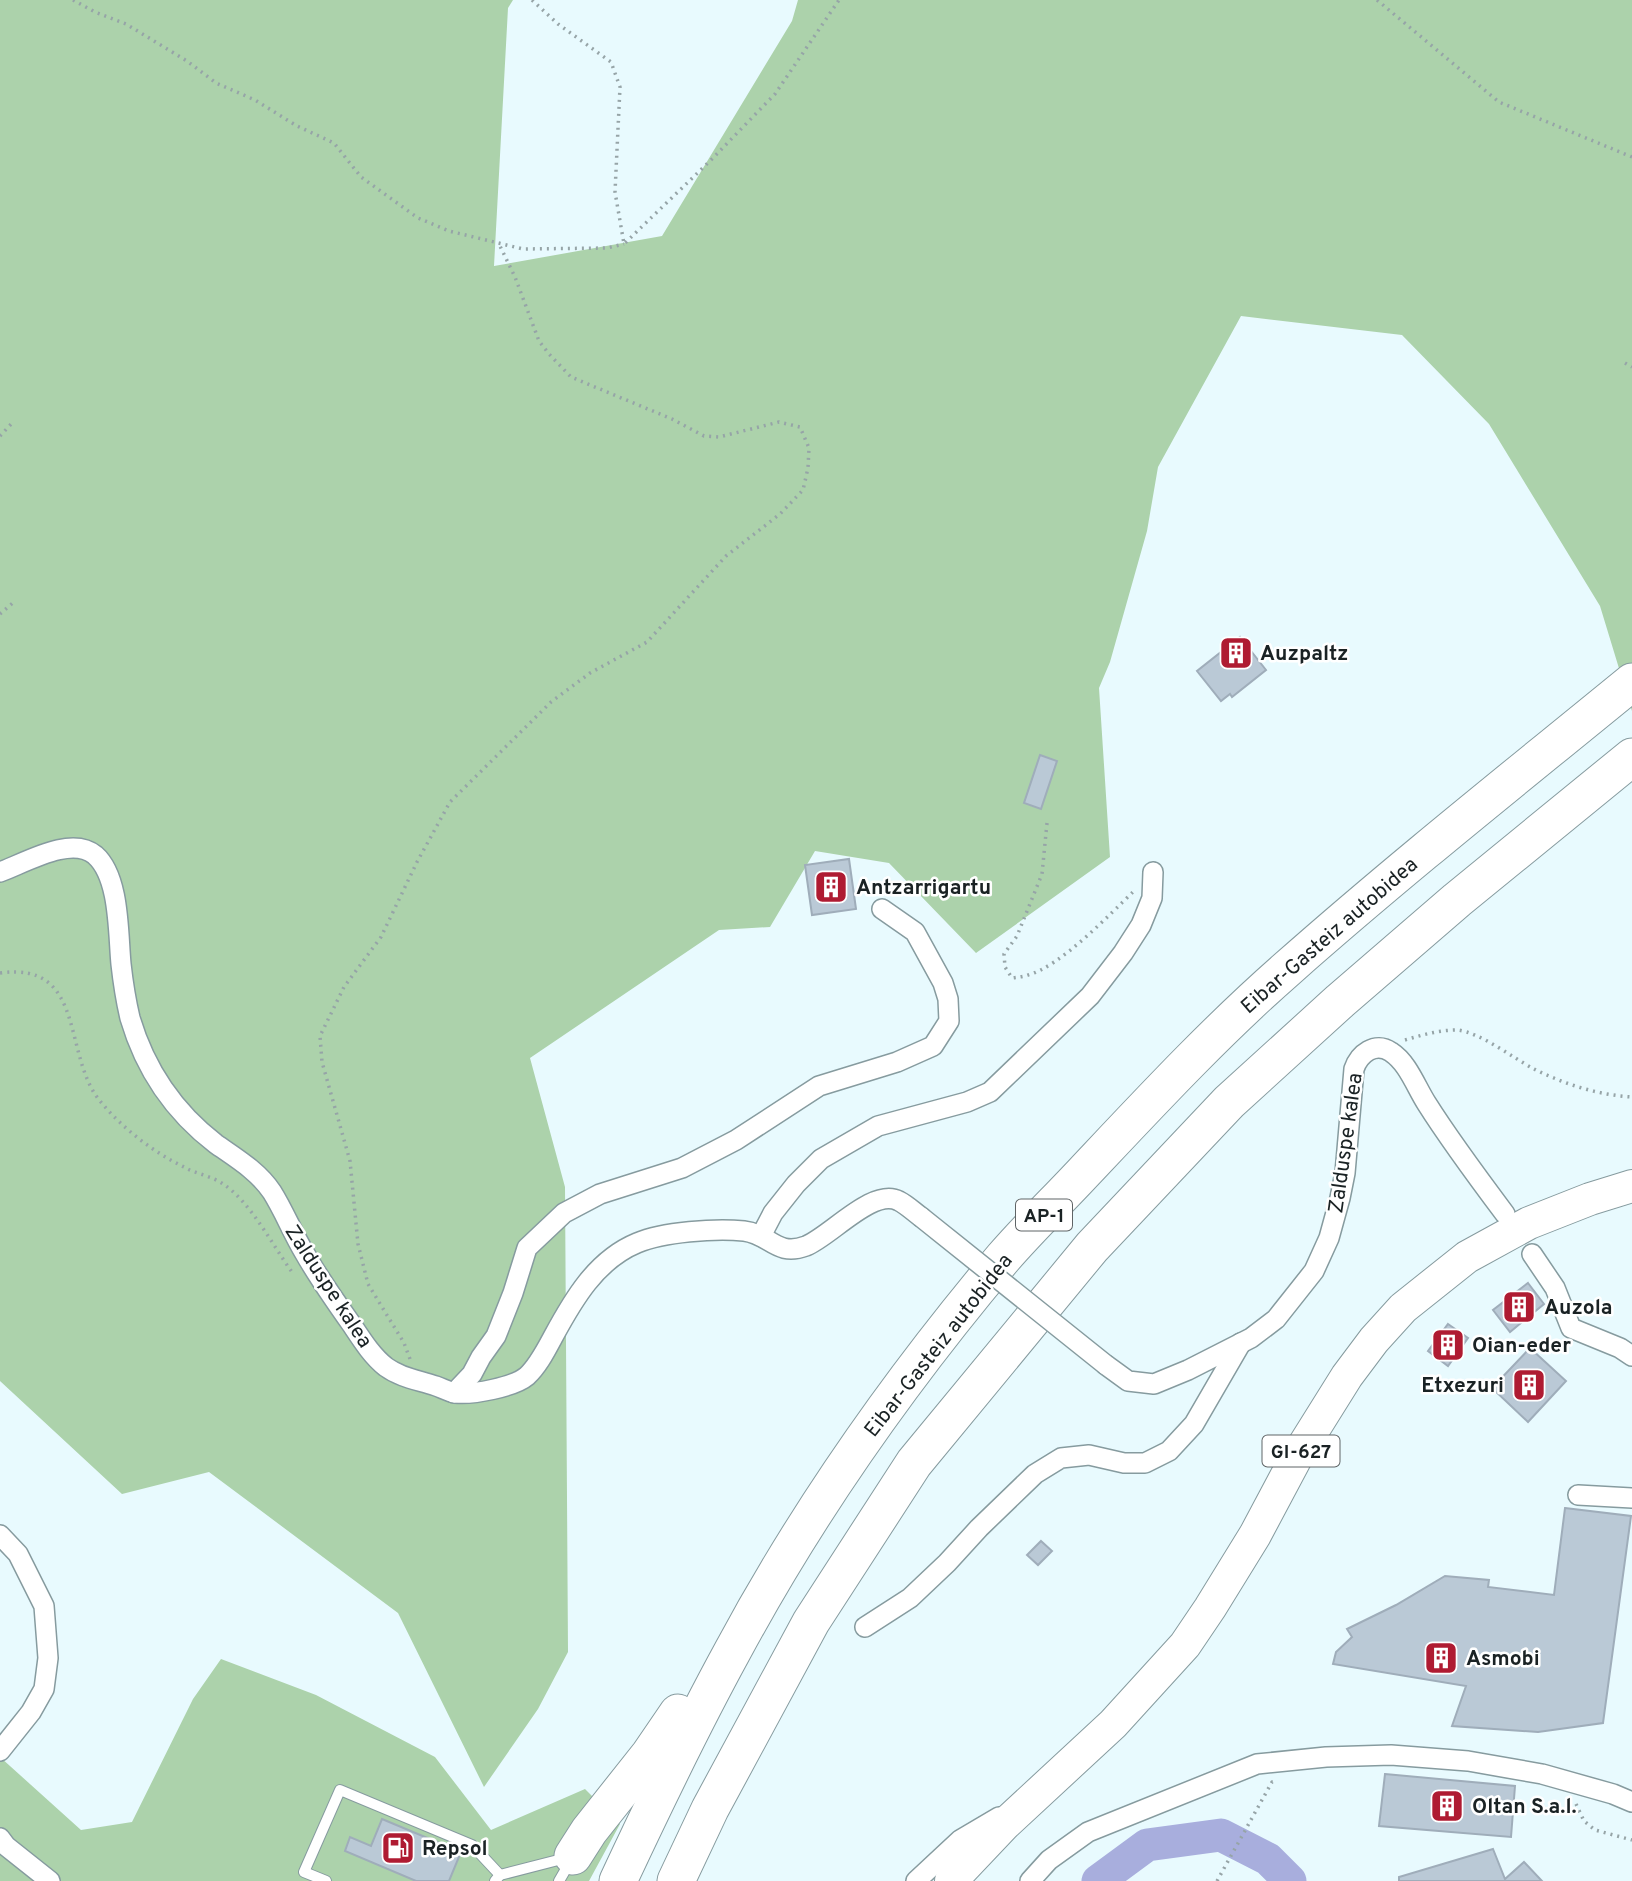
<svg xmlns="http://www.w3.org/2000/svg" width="1632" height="1881" viewBox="0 0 1632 1881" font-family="Overpass,sans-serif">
  <rect width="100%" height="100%" fill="#e8fafe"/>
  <g fill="#acd2ab">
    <polygon points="0,0 513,0 508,8 494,266 662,236 792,21 798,0 1632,0 1632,711 1600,606 1489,424 1402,335 1241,316 1158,467 1147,531 1110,662 1099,688 1110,857 976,953 889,863 815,851 770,927 719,930 530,1058 565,1187 568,1652 538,1709 484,1787 398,1613 209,1472 122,1494 0,1381"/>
    <polygon points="221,1659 316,1695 435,1757 491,1830 585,1789 620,1824 589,1881 0,1881 0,1757 81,1830 132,1822 193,1699"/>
  </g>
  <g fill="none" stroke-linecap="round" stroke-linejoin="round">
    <polyline stroke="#a8aedd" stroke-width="33" points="1098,1881 1147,1845 1221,1835 1268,1859 1290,1881"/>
  </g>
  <g fill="#bac9d6" stroke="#9fadba" stroke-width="2">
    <polygon points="1240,637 1266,670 1232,697 1230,694 1221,701 1197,671"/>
    <polygon points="1040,755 1057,761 1041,809 1024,803"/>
    <polygon points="849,859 856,909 812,915 805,865"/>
    <polygon points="1528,1283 1544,1304 1510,1332 1493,1310"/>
    <polygon points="1448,1324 1468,1338 1448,1366 1428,1351"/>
    <polygon points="1530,1348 1566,1381 1528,1422 1492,1388"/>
    <polygon points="1565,1508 1631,1516 1603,1723 1538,1732 1452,1726 1466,1686 1333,1664 1336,1652 1352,1637 1347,1629 1396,1605 1445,1576 1489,1580 1488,1587 1554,1595"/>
    <polygon points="1041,1541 1052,1551 1038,1565 1027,1555"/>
    <polygon points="1385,1774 1515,1786 1511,1837 1379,1826"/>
    <polygon points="382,1819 461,1852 449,1881 416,1881 345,1851 350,1837 371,1846"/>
    <polygon points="1493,1849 1505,1879 1524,1862 1542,1881 1399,1881 1399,1877"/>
  </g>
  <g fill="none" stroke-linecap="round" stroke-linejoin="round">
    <defs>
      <g id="service">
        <polyline points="326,1881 304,1872 340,1790 472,1845 500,1875"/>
        <polyline points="495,1881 500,1875 566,1858"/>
        <polyline points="559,1881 570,1862"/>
      </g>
      <g id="minor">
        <path d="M0,872C25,863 71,835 95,855C120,877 118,933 121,964C123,982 126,1001 130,1018C145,1069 173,1111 216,1144C236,1158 258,1171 272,1192C284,1211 292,1232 304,1252C318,1277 335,1301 352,1325C362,1340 372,1356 386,1367C401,1378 419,1380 436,1386C442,1388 449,1392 455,1393C473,1395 514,1387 527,1376C538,1366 546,1350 553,1337C573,1300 596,1260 637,1243C663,1232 715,1228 744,1231C770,1234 776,1257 806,1246C831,1236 873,1187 899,1201C907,1205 914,1212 921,1217"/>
        <polyline points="761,1236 773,1213 796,1184 821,1159 878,1126 967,1102 990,1092 1090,996 1123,953 1141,925 1152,898 1153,872"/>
        <polyline points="1532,1254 1555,1288 1571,1328 1620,1348 1632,1356"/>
        <path d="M1106,1365L1128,1381L1154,1384L1188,1370L1251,1338L1276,1319L1314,1271L1329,1238L1340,1198L1345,1173L1354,1069C1359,1054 1375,1041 1391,1052C1408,1063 1416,1087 1427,1104C1451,1142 1478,1178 1505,1214"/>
        <polyline points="454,1393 472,1374 481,1357 496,1336 513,1293 527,1248 564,1213 600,1194 682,1168 736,1140 819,1086 897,1062 933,1046 949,1021 948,999 943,983 915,932 882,909"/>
        <polyline points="1578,1495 1632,1498"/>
        <polyline points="0,1535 18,1554 44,1606 48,1658 44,1689 31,1712 0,1751"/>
        <polyline points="865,1627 910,1598 947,1563 979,1528 1035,1474 1061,1458 1089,1455 1124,1463 1145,1463 1169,1451 1194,1424 1241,1343"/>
        <polyline points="0,1838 6,1846 50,1881"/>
        <polyline points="916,1881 960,1840 999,1817"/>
        <polyline points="1030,1881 1049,1860 1088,1832 1257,1764 1326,1757 1391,1755 1468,1761 1542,1774 1613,1794 1632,1802"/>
      </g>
      <polyline id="primary" points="951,1881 1004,1825 1113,1724 1185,1645 1210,1608 1255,1535 1297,1456 1347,1376 1374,1340 1403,1308 1467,1257 1529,1223 1590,1199 1632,1186"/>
      <g id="motorway">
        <polyline points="573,1856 589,1831 650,1754 678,1713"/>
        <path d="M618,1881C654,1804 691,1727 732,1652C806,1514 902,1378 1003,1258C1029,1228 1058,1200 1085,1171C1151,1101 1216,1031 1288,968C1400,869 1517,776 1632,682"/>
        <polyline points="676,1881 710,1809 811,1622 914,1463 1092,1247 1229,1102 1340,1001 1457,900 1632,757"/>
      </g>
    </defs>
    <use href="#service" stroke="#869b9f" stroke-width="12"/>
    <use href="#minor" stroke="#869b9f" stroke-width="22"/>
    <use href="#primary" stroke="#869b9f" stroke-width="34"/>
    <use href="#motorway" stroke="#869b9f" stroke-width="39"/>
    <g stroke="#96a4a7" stroke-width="3.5" stroke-dasharray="2 5" stroke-linecap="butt">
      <polyline points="73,0 95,12 126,24 187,61 216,83 255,100 297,126 334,143 361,177 418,218 449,231 523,249 607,248 624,244"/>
      <polyline points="532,0 558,24 611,62 620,87 615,192 624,244 712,159 775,94 839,0"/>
      <polyline points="1377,0 1499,102 1632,157"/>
      <polyline points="1625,363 1632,367"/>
      <polyline points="0,436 14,421"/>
      <polyline points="0,614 15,601"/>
      <path d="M1047,823L1042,874L1017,936L1004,954L1005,967L1012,978C1018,977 1023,977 1028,975C1061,966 1109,915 1134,891"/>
      <path d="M0,973C87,961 62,1055 100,1101C122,1128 153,1152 184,1167C196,1174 212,1176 223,1184C250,1201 273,1246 292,1272"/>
      <path d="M1405,1040C1422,1035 1439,1030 1457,1030C1480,1032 1513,1058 1534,1069C1564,1084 1598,1095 1632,1097"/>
      <polyline points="410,1359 404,1343 368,1284 358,1244 350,1161 322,1062 320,1036 344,987 381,937 417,862 450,802 551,702 590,673 647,642 726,556 780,514 803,490 808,468 809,448 800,427 779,422 719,437 704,436 672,419 571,377 549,354 539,341 515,277 499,244"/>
      <polyline points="1576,1804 1584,1821 1595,1830 1632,1840"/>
      <polyline points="1217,1881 1272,1782 1275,1782"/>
    </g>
    <use href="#service" stroke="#fff" stroke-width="10"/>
    <use href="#minor" stroke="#fff" stroke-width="19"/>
    <use href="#primary" stroke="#fff" stroke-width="32"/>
    <use href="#motorway" stroke="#fff" stroke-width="37"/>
    <defs>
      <polyline id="minor-bridge" points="921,1217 1106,1365"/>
    </defs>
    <use href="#minor-bridge" stroke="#869b9f" stroke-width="22" stroke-linecap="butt"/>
    <use href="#minor-bridge" stroke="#fff" stroke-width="19"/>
  </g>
  <defs>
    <symbol id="building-square" viewBox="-11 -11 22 22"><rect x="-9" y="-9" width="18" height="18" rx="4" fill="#af1b32" stroke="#fff"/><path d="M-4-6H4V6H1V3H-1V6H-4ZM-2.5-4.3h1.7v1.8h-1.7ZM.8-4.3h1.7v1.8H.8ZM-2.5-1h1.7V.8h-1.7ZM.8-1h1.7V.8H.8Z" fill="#fff"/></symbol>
    <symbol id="fuel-square" viewBox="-11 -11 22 22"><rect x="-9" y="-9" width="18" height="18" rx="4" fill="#af1b32" stroke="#fff"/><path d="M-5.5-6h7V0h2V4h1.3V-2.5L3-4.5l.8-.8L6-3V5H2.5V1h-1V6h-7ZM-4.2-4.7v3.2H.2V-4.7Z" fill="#fff"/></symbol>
  </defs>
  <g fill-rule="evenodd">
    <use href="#building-square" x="1217" y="634" width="38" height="38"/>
    <use href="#building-square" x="812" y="868" width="38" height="38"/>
    <use href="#building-square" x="1500" y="1288" width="38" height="38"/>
    <use href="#building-square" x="1429" y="1326" width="38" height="38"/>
    <use href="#building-square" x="1510" y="1366" width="38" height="38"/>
    <use href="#building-square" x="1422" y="1639" width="38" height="38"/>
    <use href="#building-square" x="1428" y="1787" width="38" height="38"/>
    <use href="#fuel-square" x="379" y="1829" width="38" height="38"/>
  </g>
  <g text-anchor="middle" stroke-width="5" stroke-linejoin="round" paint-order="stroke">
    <g fill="#fff" stroke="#5f6466" stroke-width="2">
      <rect x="1016" y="1199.5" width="56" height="31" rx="5"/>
      <rect x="1262.5" y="1435.5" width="77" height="31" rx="5"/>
    </g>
    <g font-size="19" font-weight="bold" fill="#1a2224">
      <text x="1044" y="1222">AP-1</text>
      <text x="1301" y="1458">GI-627</text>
    </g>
    <g font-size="21" font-weight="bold" fill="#1a2224" stroke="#fff" text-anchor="start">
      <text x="1260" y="660">Auzpaltz</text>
      <text x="856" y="894">Antzarrigartu</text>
      <text x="1544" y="1314">Auzola</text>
      <text x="1472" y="1352">Oian-eder</text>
      <text x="1504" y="1392" text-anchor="end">Etxezuri</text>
      <text x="1466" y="1665">Asmobi</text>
      <text x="1472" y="1813">Oltan S.a.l.</text>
      <text x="422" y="1855">Repsol</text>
    </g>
    <g font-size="21" fill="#1a2224" stroke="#fff">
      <text transform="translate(1329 935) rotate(-41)" y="7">Eibar-Gasteiz autobidea</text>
      <text transform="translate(1345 1143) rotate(-82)" y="7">Zalduspe kalea</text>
      <text transform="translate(329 1286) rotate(57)" y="7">Zalduspe kalea</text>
      <text transform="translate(938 1345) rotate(-52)" y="7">Eibar-Gasteiz autobidea</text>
    </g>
  </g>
</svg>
